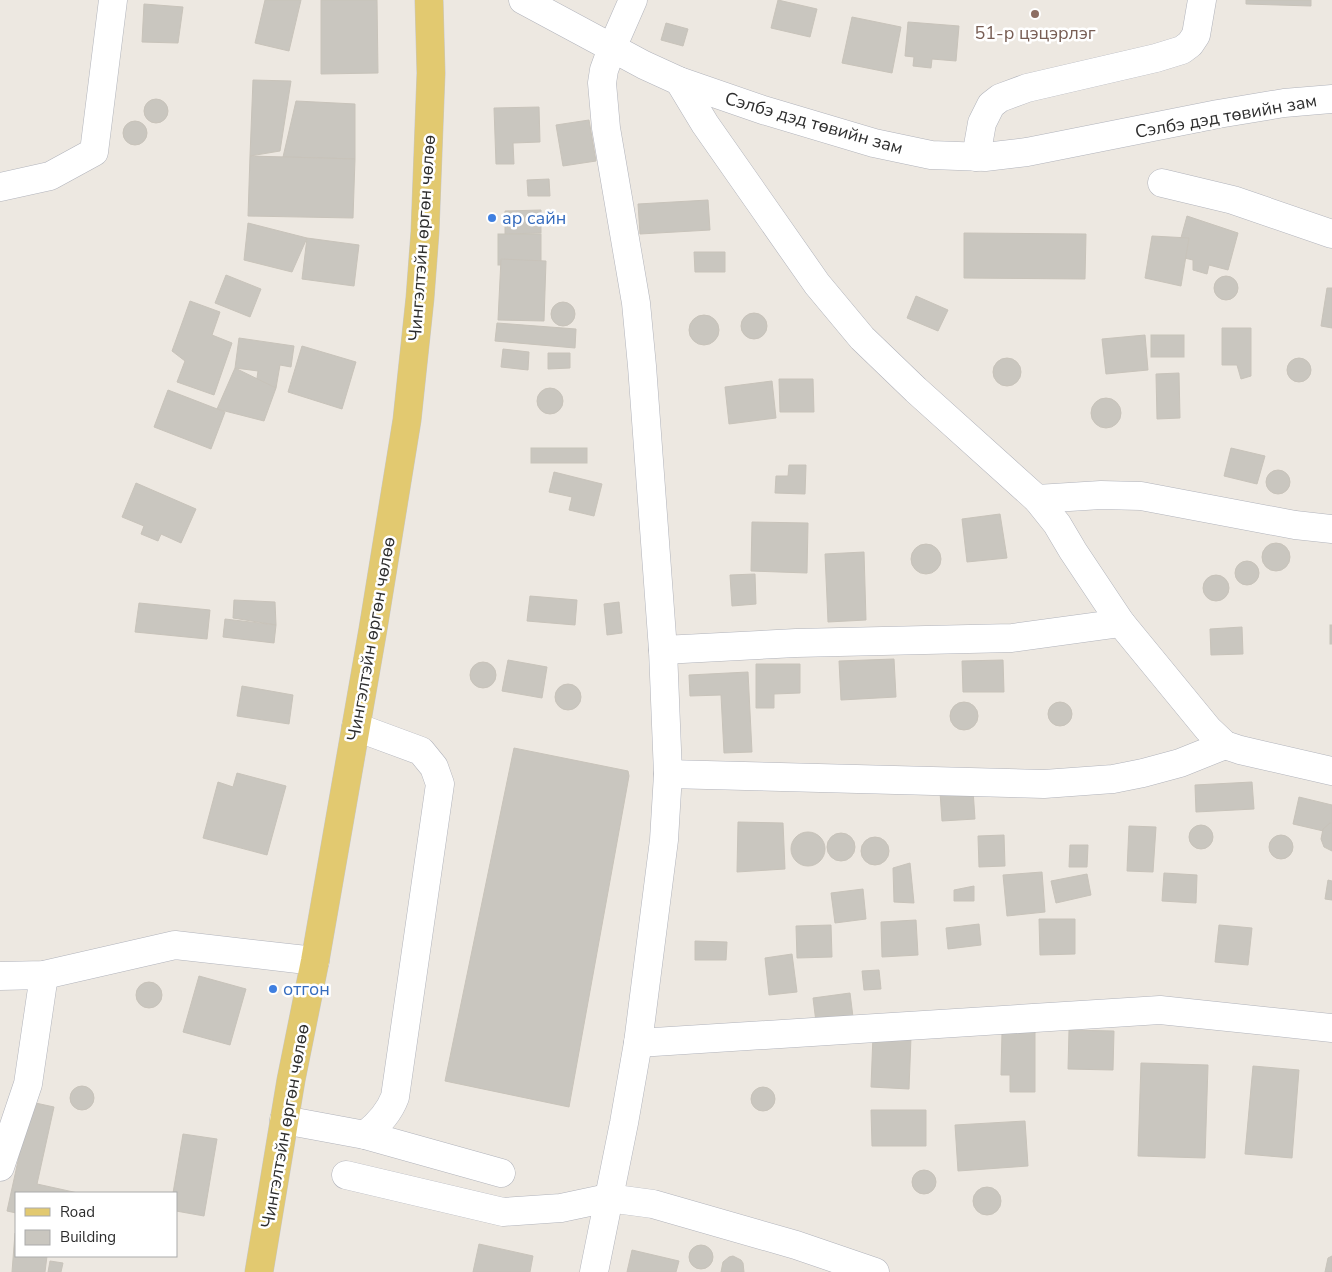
<svg xmlns="http://www.w3.org/2000/svg" width="1332" height="1272" viewBox="0 0 1332 1272" font-family="'Nunito Sans',sans-serif">
  <rect width="100%" height="100%" fill="#ede8e1"/>
  <g fill="#c9c6bf" stroke="#c8c3ba">
    <polygon points="265,0 301,0 289,51 255,43"/>
    <polygon points="321,0 377,0 378,73 321,74"/>
    <polygon points="778,0 817,9 810,37 771,28"/>
    <polygon points="1246,0 1311,0 1311,6 1246,4"/>
    <polygon points="144,4 183,7 178,43 142,42"/>
    <polygon points="852,17 901,27 892,73 842,63"/>
    <polygon points="908,22 959,26 956,61 932,59 931,68 913,66 914,57 905,56"/>
    <polygon points="666,23 688,29 683,46 661,40"/>
    <polygon points="253,80 291,81 280,151 250,156"/>
    <circle cx="156" cy="111" r="12"/>
    <polygon points="296,101 355,104 355,159 283,157"/>
    <polygon points="539,107 540,142 513,143 514,164 496,164 494,108"/>
    <polygon points="589,120 596,161 563,166 556,125"/>
    <circle cx="135" cy="133" r="12"/>
    <polygon points="250,156 355,159 353,218 248,216"/>
    <polygon points="549,179 550,196 528,196 527,180"/>
    <polygon points="708,200 710,230 640,234 638,204"/>
    <polygon points="541,210 541,233 505,234 505,211"/>
    <polygon points="1187,216 1238,233 1228,270 1209,265 1207,274 1193,270 1193,260 1176,256"/>
    <polygon points="248,223 307,238 292,272 244,260"/>
    <polygon points="964,233 1086,234 1085,279 964,278"/>
    <rect x="498" y="234" width="43" height="31"/>
    <polygon points="1152,236 1189,238 1181,286 1145,278"/>
    <polygon points="307,238 359,245 354,286 302,279"/>
    <polygon points="694,252 725,252 725,272 695,272"/>
    <polygon points="501,259 546,261 544,321 498,320"/>
    <polygon points="226,275 261,289 250,317 215,303"/>
    <circle cx="1226" cy="288" r="12"/>
    <polygon points="1327,288 1332,288 1332,328 1321,326"/>
    <polygon points="916,296 948,310 938,331 907,318"/>
    <polygon points="190,301 220,312 212,335 232,343 214,395 177,382 185,361 172,351"/>
    <circle cx="563" cy="314" r="12"/>
    <circle cx="754" cy="326" r="13"/>
    <circle cx="704" cy="330" r="15"/>
    <polygon points="497,323 576,329 575,348 495,341"/>
    <polygon points="1222,328 1251,328 1251,376 1241,379 1237,365 1222,365"/>
    <polygon points="1145,335 1148,370 1106,374 1102,339"/>
    <rect x="1151" y="335" width="33" height="22"/>
    <polygon points="239,338 294,346 291,367 280,365 276,388 256,385 258,371 235,368"/>
    <polygon points="302,346 356,362 342,409 288,392"/>
    <polygon points="503,349 529,352 528,370 501,367"/>
    <polygon points="548,353 570,353 570,368 548,369"/>
    <circle cx="1299" cy="370" r="12"/>
    <circle cx="1007" cy="372" r="14"/>
    <polygon points="235,368 276,388 264,421 217,409"/>
    <polygon points="1179,373 1180,418 1157,419 1156,374"/>
    <polygon points="779,379 813,379 814,412 780,412"/>
    <polygon points="772,381 776,418 729,424 725,387"/>
    <circle cx="550" cy="401" r="13"/>
    <polygon points="168,390 225,412 211,449 154,427"/>
    <circle cx="1106" cy="413" r="15"/>
    <rect x="531" y="448" width="56" height="15"/>
    <polygon points="1231,448 1265,456 1257,484 1224,476"/>
    <polygon points="789,465 806,465 805,494 775,493 776,476 788,476"/>
    <circle cx="1278" cy="482" r="12"/>
    <polygon points="554,472 602,484 594,516 569,510 572,497 549,492"/>
    <polygon points="136,483 196,509 181,543 161,534 158,541 141,534 144,526 122,517"/>
    <polygon points="1000,514 1007,558 967,562 962,519"/>
    <polygon points="752,522 808,523 807,573 751,571"/>
    <circle cx="1276" cy="557" r="14"/>
    <circle cx="926" cy="559" r="15"/>
    <polygon points="864,552 866,620 828,622 825,554"/>
    <circle cx="1247" cy="573" r="12"/>
    <polygon points="755,574 756,604 732,606 730,575"/>
    <circle cx="1216" cy="588" r="13"/>
    <polygon points="530,596 577,600 575,625 527,621"/>
    <polygon points="234,600 275,602 276,625 233,618"/>
    <polygon points="619,602 622,633 607,635 604,604"/>
    <polygon points="139,603 210,610 207,639 135,632"/>
    <polygon points="225,619 276,625 274,643 223,637"/>
    <rect x="1330" y="625" width="2" height="19"/>
    <polygon points="1242,627 1243,654 1211,655 1210,629"/>
    <polygon points="894,659 896,697 841,700 839,661"/>
    <polygon points="508,660 547,667 542,698 502,691"/>
    <polygon points="1003,660 1004,692 963,692 962,661"/>
    <circle cx="483" cy="675" r="13"/>
    <polygon points="756,664 800,664 800,693 774,694 774,708 756,708"/>
    <polygon points="748,672 752,752 724,753 721,695 690,696 689,675"/>
    <circle cx="568" cy="697" r="13"/>
    <polygon points="242,686 293,695 289,724 237,716"/>
    <circle cx="1060" cy="714" r="12"/>
    <circle cx="964" cy="716" r="14"/>
    <polygon points="514,748 628,771 629,776 569,1107 445,1081"/>
    <polygon points="237,773 286,786 267,855 203,838 218,782 233,787"/>
    <polygon points="1252,782 1254,809 1196,812 1195,785"/>
    <polygon points="973,790 975,819 942,821 940,792"/>
    <polygon points="1299,797 1332,805 1332,833 1293,824"/>
    <polygon points="738,822 783,823 785,869 737,872"/>
    <polygon points="1330,823 1332,823 1332,851 1324,847 1321,839 1323,829"/>
    <circle cx="1201" cy="837" r="12"/>
    <polygon points="1129,826 1156,827 1153,872 1127,871"/>
    <circle cx="808" cy="849" r="17"/>
    <circle cx="841" cy="847" r="14"/>
    <circle cx="1281" cy="847" r="12"/>
    <polygon points="1004,835 1005,866 979,867 978,836"/>
    <circle cx="875" cy="851" r="14"/>
    <polygon points="1070,845 1088,845 1087,867 1069,867"/>
    <polygon points="910,863 914,903 894,902 893,868"/>
    <polygon points="1042,872 1045,912 1007,916 1003,875"/>
    <polygon points="1164,873 1197,875 1196,903 1162,901"/>
    <polygon points="1087,874 1091,895 1056,903 1051,881"/>
    <polygon points="1328,880 1332,881 1332,900 1325,899"/>
    <polygon points="974,886 974,901 954,901 954,890"/>
    <polygon points="863,889 866,919 835,923 831,893"/>
    <polygon points="1039,919 1075,919 1075,954 1040,955"/>
    <polygon points="916,920 918,955 882,957 881,922"/>
    <polygon points="979,924 981,945 948,949 946,928"/>
    <polygon points="831,925 832,957 797,958 796,926"/>
    <polygon points="1219,925 1252,928 1248,965 1215,962"/>
    <polygon points="695,941 727,942 726,960 695,960"/>
    <polygon points="792,954 797,992 769,995 765,958"/>
    <polygon points="879,970 881,989 864,990 862,971"/>
    <polygon points="199,976 246,989 230,1045 183,1032"/>
    <circle cx="149" cy="995" r="13"/>
    <polygon points="850,993 853,1017 816,1022 813,998"/>
    <polygon points="1069,1030 1114,1031 1113,1070 1068,1069"/>
    <polygon points="1002,1032 1035,1032 1035,1092 1010,1092 1010,1075 1001,1075"/>
    <polygon points="873,1035 911,1037 909,1089 871,1087"/>
    <polygon points="1141,1063 1208,1065 1205,1158 1138,1156"/>
    <polygon points="1253,1066 1299,1070 1292,1158 1245,1154"/>
    <circle cx="82" cy="1098" r="12"/>
    <circle cx="763" cy="1099" r="12"/>
    <polygon points="31,1102 54,1107 37,1184 78,1193 16,1193 16,1213 7,1211"/>
    <polygon points="871,1110 926,1110 926,1146 872,1146"/>
    <polygon points="1025,1121 1028,1166 958,1171 955,1125"/>
    <polygon points="183,1134 217,1139 204,1216 176,1211 176,1193 173,1193"/>
    <circle cx="924" cy="1182" r="12"/>
    <circle cx="987" cy="1201" r="14"/>
    <polygon points="15,1233 16,1233 16,1256 47,1256 45,1272 12,1272"/>
    <polygon points="479,1244 533,1256 530,1272 473,1272"/>
    <circle cx="701" cy="1257" r="12"/>
    <polygon points="632,1250 679,1261 676,1272 627,1272"/>
    <polygon points="733,1256 741,1260 743,1263 744,1272 721,1272 723,1262 729,1257"/>
    <polygon points="1332,1256 1332,1272 1325,1272 1328,1258"/>
    <polygon points="50,1261 63,1263 61,1272 48,1272"/>
  </g>
  <g fill="none" stroke-linecap="round" stroke-linejoin="round">
    <defs>
      <g id="minor">
        <polyline points="523,0 644,65 679,81 763,110 874,143 931,155 985,157 1027,152 1218,114 1284,103 1332,99"/>
        <polyline points="679,81 705,124 817,284 862,338 916,390 1037,499 1057,524 1073,551 1121,623 1208,729 1225,745 1240,750 1332,771"/>
        <polyline points="976,157 982,123 991,105 1000,98 1027,88 1156,58 1182,50 1190,44 1196,35 1202,0"/>
        <polyline points="1162,183 1233,200 1332,234"/>
        <polyline points="0,187 50,176 94,152 113,0"/>
        <polyline points="1037,499 1101,495 1141,496 1295,525 1332,529"/>
        <polyline points="663,650 796,643 1012,638 1121,623"/>
        <polyline points="668,774 1044,784 1113,779 1143,773 1180,763 1225,745"/>
        <polyline points="0,976 44,975 175,945 315,961"/>
        <polyline points="638,1043 1160,1010 1332,1028"/>
        <path d="M284,1120L365,1135C379,1124 389,1113 395,1097L440,784L434,767L421,751L356,727"/>
        <polyline points="365,1135 501,1173"/>
        <polyline points="0,1167 28,1084 44,975"/>
        <polyline points="346,1175 503,1212 561,1208 608,1198 653,1204 796,1245 875,1272"/>
        <polyline points="594,1272 624,1123 638,1043 664,840 668,774 663,650 642,366 636,303 606,128 602,83 604,70 612,48 633,0"/>
      </g>
      <polyline id="major" points="259,1272 291,1080 315,961 373,629 407,420 420,298 425,232 431,73 429,0"/>
    </defs>
    <use href="#minor" stroke="#b1b3bb" stroke-width="29"/>
    <use href="#major" stroke="#c8c8c8" stroke-width="29"/>
    <use href="#minor" stroke="#fff" stroke-width="28"/>
    <use href="#major" stroke="#e2c970" stroke-width="28"/>
  </g>
  <circle fill="#8d6e63" stroke="#fff" stroke-width="2" cx="1035" cy="14" r="5"/>
  <g fill="#3f7fe0" stroke="#fff" stroke-width="2">
    <circle cx="492" cy="218" r="5"/>
    <circle cx="273" cy="989" r="5"/>
  </g>
  <g text-anchor="middle" stroke-width="5" stroke-linejoin="round" paint-order="stroke">
    <g font-size="18" fill="#785e54" stroke="#fff">
      <text x="1035" y="39">51-р цэцэрлэг</text>
    </g>
    <g font-size="18" fill="#2d2d2d" stroke="#fff">
      <text transform="translate(1226 116) rotate(-10)" y="6">Сэлбэ дэд төвийн зам</text>
      <text transform="translate(814 123) rotate(16)" y="6">Сэлбэ дэд төвийн зам</text>
      <text transform="translate(422 238) rotate(-86)" y="6">Чингэлтэйн өргөн чөлөө</text>
      <text transform="translate(371 639) rotate(-80)" y="6">Чингэлтэйн өргөн чөлөө</text>
      <text transform="translate(285 1126) rotate(-80)" y="6">Чингэлтэйн өргөн чөлөө</text>
    </g>
    <g font-size="18" fill="#366cbe" stroke="#fff" text-anchor="start">
      <text x="502" y="224">ар сайн</text>
      <text x="283" y="995">отгон</text>
    </g>
  </g>
  <rect x="15" y="1192" width="162" height="65" fill="#ffffff" stroke="#ababab"/>
  <rect x="25" y="1208" width="25" height="8" fill="#e2c970" stroke="#ababab"/>
  <text x="60" y="1217" font-size="15" fill="#2d2d2d">Road</text>
  <rect x="25" y="1230" width="25" height="15" fill="#c9c6bf" stroke="#ababab"/>
  <text x="60" y="1242" font-size="15" fill="#2d2d2d">Building</text>
</svg>
